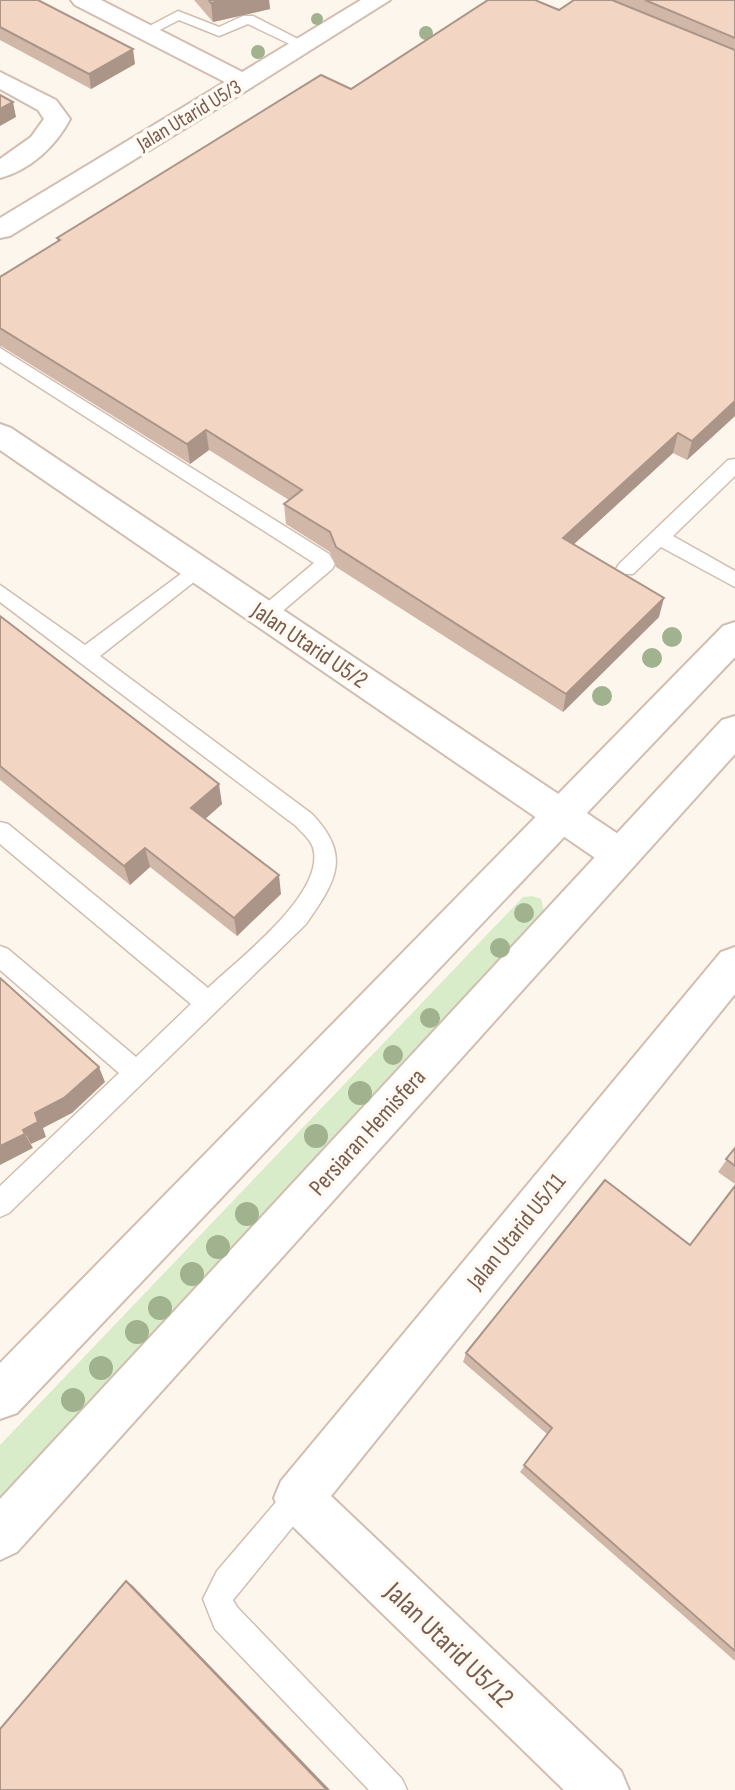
<svg xmlns="http://www.w3.org/2000/svg" width="735" height="1790" viewBox="0 0 735 1790" font-family="'Sofia Sans Condensed',sans-serif">
  <rect width="100%" height="100%" fill="#fdf6ec"/>
  <polygon fill="#d8ecc9" points="532,896 541,899 545,914 0,1497 0,1445 523,897"/>
  <g fill="none" stroke-linecap="round" stroke-linejoin="round">
    <defs>
      <g id="service">
        <polygon points="178,11 219,27 243,16 253,16 310,45 303,49 298,48 248,24 219,36 179,20 150,35 138,32"/>
        <polygon points="0,348 329,554 335,564 332,569 272,620 258,620 255,615 258,610 314,563 0,362"/>
        <polygon points="735,459 735,476 673,536 735,571 735,587 661,547 633,574 619,574 616,569 619,564 728,460"/>
        <path d="M197,562L207,569L204,574L100,656L312,814C352,856 336,881 306,924L9,1213L0,1217V1186L119,1073L0,970V946L8,949L136,1057L191,1004L0,844V822L8,824L208,988C237,960 321,897 314,852C313,841 303,834 296,826L0,602V585L85,645Z"/>
        <polygon points="298,1484 308,1488 312,1498 308,1508 233,1600 237,1607 402,1779 407,1790 369,1790 215,1629 203,1599 217,1571 288,1488"/>
      </g>
      <g id="minor">
        <polygon points="361,0 390,0 252,87 234,87 231,82 234,77"/>
        <path d="M0,72L56,100L70,119C56,146 30,170 0,178V159L31,137L44,119L38,110L0,89Z"/>
        <polygon points="0,424 11,428 633,844 639,855 633,866 620,871 607,866 0,450"/>
        <polygon points="735,947 735,994 331,1496 621,1771 629,1790 564,1790 281,1515 274,1498 281,1481 721,952"/>
      </g>
      <g id="tertiary">
        <polygon points="71,0 101,0 252,77 255,82 252,87 10,236 0,238 0,218 225,82 75,5"/>
        <polygon points="735,622 735,657 17,1413 0,1419 0,1363 723,626"/>
        <polygon points="735,716 735,754 17,1552 0,1560 0,1499 722,720"/>
      </g>
    </defs>
    <use href="#service" stroke="#d1beb0" stroke-width="3"/>
    <use href="#minor" stroke="#d1beb0" stroke-width="4"/>
    <use href="#tertiary" stroke="#d1beb0" stroke-width="4"/>
    <use href="#service" fill="#fff" fill-rule="evenodd"/>
    <use href="#minor" fill="#fff" fill-rule="evenodd"/>
    <use href="#tertiary" fill="#fff" fill-rule="evenodd"/>
  </g>
  <g fill="#a0b28e">
    <circle cx="317" cy="19" r="6"/>
    <circle cx="426" cy="33" r="7"/>
    <circle cx="258" cy="52" r="7"/>
    <circle cx="672" cy="637" r="10"/>
    <circle cx="652" cy="658" r="10"/>
    <circle cx="602" cy="696" r="10"/>
    <circle cx="524" cy="913" r="10"/>
    <circle cx="500" cy="948" r="10"/>
    <circle cx="430" cy="1018" r="10"/>
    <circle cx="393" cy="1055" r="10"/>
    <circle cx="360" cy="1093" r="12"/>
    <circle cx="316" cy="1136" r="12"/>
    <circle cx="247" cy="1214" r="12"/>
    <circle cx="218" cy="1247" r="12"/>
    <circle cx="192" cy="1274" r="12"/>
    <circle cx="160" cy="1308" r="12"/>
    <circle cx="137" cy="1332" r="12"/>
    <circle cx="101" cy="1368" r="12"/>
    <circle cx="73" cy="1400" r="12"/>
  </g>
  <g fill="#d1b7a8">
    <polygon points="0,0 135,64 91,89 0,40"/>
    <polygon points="194,0 269,0 270,9 213,22"/>
    <polygon points="574,0 735,0 735,416 687,460 673,453 574,544 659,617 563,712 336,567 330,552 286,524 284,504 289,500 209,450 190,464 1,346 0,347 0,277 57,242 57,238 351,89 559,10"/>
    <polygon points="0,616 222,804 205,819 281,894 237,936 150,867 130,885 0,780"/>
    <polygon points="735,1148 735,1184 718,1172"/>
    <polygon points="735,1186 735,1661 520,1472 547,1434 463,1362 466,1353 690,1245"/>
  </g>
  <g fill="#aa9588">
    <polygon points="222,0 269,0 270,9 213,22 211,3"/>
    <polygon points="133,49 135,64 91,89 89,74"/>
    <polygon points="13,102 16,117 0,126 0,109"/>
    <polygon points="735,401 735,416 687,460 692,441"/>
    <polygon points="206,430 209,450 190,464 187,444"/>
    <polygon points="678,433 673,453 560,557 563,538"/>
    <polygon points="664,598 659,617 563,712 566,694"/>
    <polygon points="219,784 222,804 195,828 191,808"/>
    <polygon points="145,848 150,867 130,885 124,866"/>
    <polygon points="279,875 281,894 237,936 234,918"/>
    <polygon points="99,1067 105,1082 72,1113 43,1128 46,1137 31,1144 23,1130 35,1113"/>
    <polygon points="25,1134 33,1148 0,1165 0,1146"/>
    <polygon points="126,1581 132,1585 330,1790 327,1790"/>
  </g>
  <g fill="#f3d5c3" stroke="#aa9588" stroke-width="2">
    <polygon points="0,0 38,0 133,49 89,74 0,27"/>
    <polygon points="209,0 222,0 211,3"/>
    <polygon points="488,0 535,0 559,10 574,0 612,0 735,50 735,401 692,441 678,433 563,538 664,598 566,694 336,547 330,532 284,504 302,490 206,430 187,444 0,328 0,277 60,240 57,238 321,75 351,89"/>
    <polygon points="645,0 735,0 735,38"/>
    <polygon points="0,95 13,102 0,109"/>
    <polygon points="0,616 219,784 191,808 279,875 234,918 145,848 124,866 0,766"/>
    <polygon points="0,978 99,1067 64,1098 35,1113 38,1122 23,1130 25,1134 0,1146"/>
    <polygon points="735,1148 735,1166 726,1159"/>
    <polygon points="605,1180 690,1245 735,1186 735,1651 524,1465 552,1428 466,1353"/>
    <polygon points="126,1581 327,1790 0,1790 0,1729"/>
  </g>
  <g text-anchor="middle" stroke-width="7" stroke-linejoin="round" paint-order="stroke">
    <g font-size="21" fill="#7a5c4d" stroke="#fffaf3">
      <text transform="translate(189 115) rotate(-31)" y="7">Jalan Utarid U5/3</text>
    </g>
    <g font-size="24" fill="#7a5c4d" stroke="#fffaf3">
      <text transform="translate(310 645) rotate(34)" y="8">Jalan Utarid U5/2</text>
      <text transform="translate(367 1132) rotate(-48)" y="8">Persiaran Hemisfera</text>
      <text transform="translate(516 1231) rotate(-51)" y="8">Jalan Utarid U5/11</text>
    </g>
    <g font-size="28" fill="#7a5c4d" stroke="#fffaf3">
      <text transform="translate(450 1644) rotate(44)" y="10">Jalan Utarid U5/12</text>
    </g>
  </g>
</svg>
